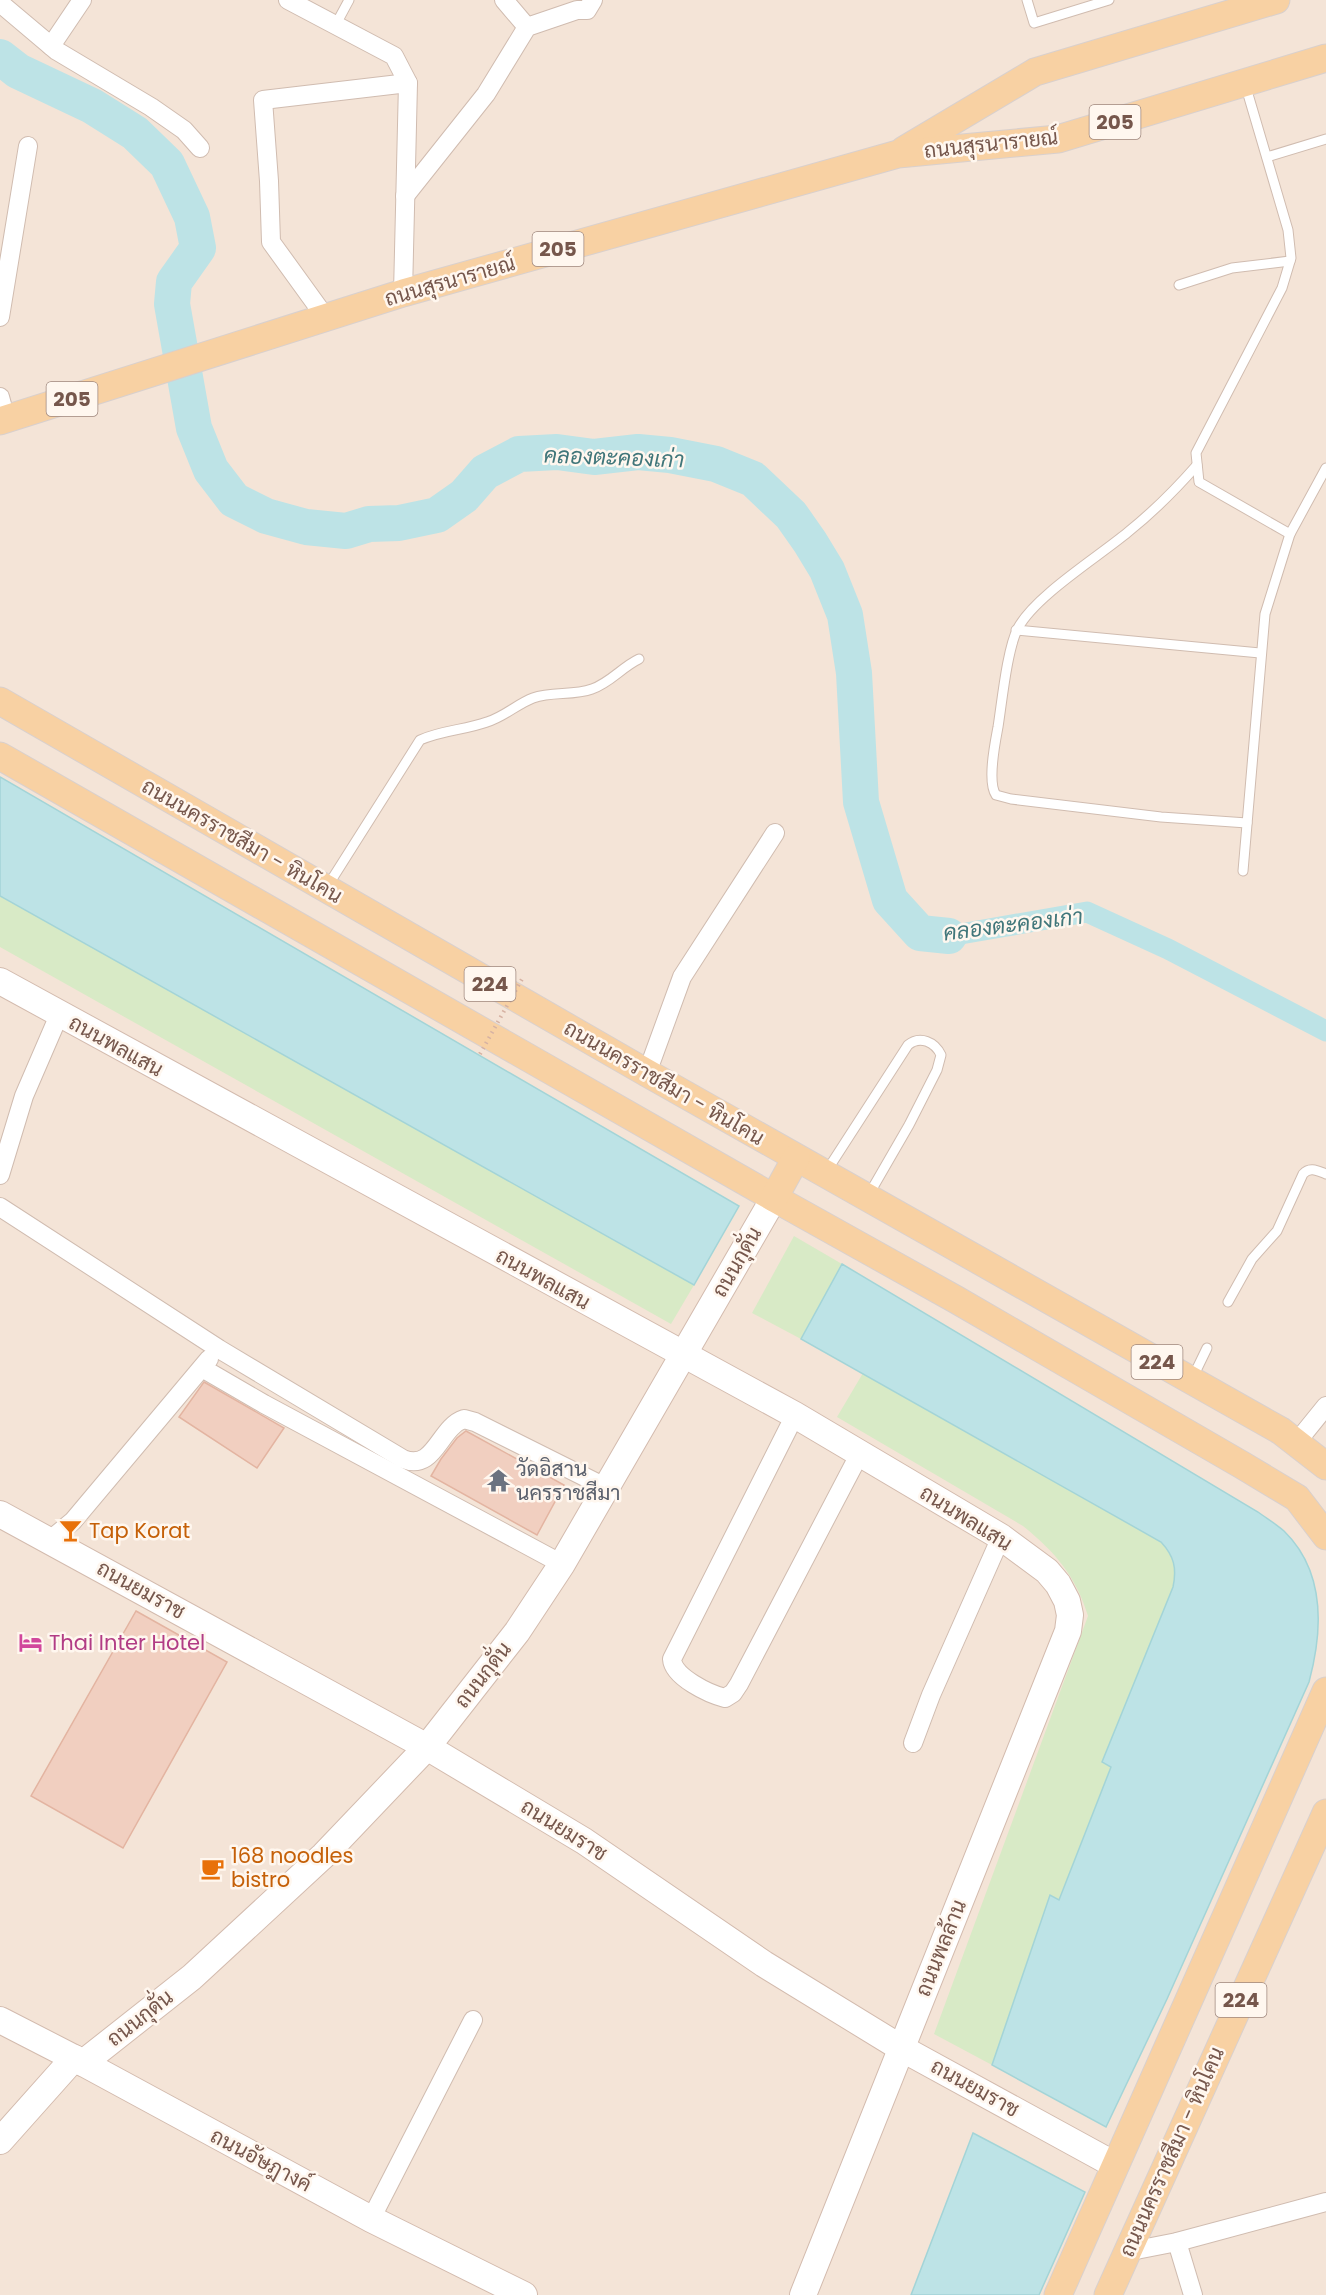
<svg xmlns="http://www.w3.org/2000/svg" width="1326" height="2295" viewBox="0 0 1326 2295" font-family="Poppins,Sarabun,sans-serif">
  <rect width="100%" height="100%" fill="#fcf3e8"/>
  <rect fill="#f4e4d7" x="0" y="0" width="1326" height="2295"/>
  <g fill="#d8eac6">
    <polygon points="0,896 694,1285 671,1324 0,947"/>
    <polygon points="794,1236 842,1264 801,1339 752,1313"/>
    <path d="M863,1373L1161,1542C1174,1556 1177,1568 1173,1587L1102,1762L1111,1767L1059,1900L1050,1896L992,2065L934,2034L1088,1616C1076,1576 1055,1552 1023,1526L837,1417Z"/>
  </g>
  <g fill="#bde3e6" stroke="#a3d4d7" stroke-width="1.5">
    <polygon points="0,777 739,1206 694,1285 0,896"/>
    <path d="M842,1264L1258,1512C1266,1518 1276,1524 1284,1531C1326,1572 1323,1630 1309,1682L1167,1999L1106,2127L992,2065L1050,1895L1059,1900L1111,1767L1102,1762L1173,1587C1177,1568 1174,1556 1161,1542L801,1339Z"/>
    <polygon points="973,2133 1085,2192 1039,2295 911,2295"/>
  </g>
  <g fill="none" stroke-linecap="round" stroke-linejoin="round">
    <polyline stroke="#bde3e6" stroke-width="21" points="949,936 1087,912 1168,949 1326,1031"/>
    <polyline stroke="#bde3e6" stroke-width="36" points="0,57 18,71 92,106 135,133 167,164 192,217 198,248 174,282 172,304 194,428 211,470 234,500 266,516 306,527 346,531 369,524 399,523 437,515 464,496 485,472 519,454 557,452 594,457 638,452 670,455 716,464 753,479 791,515 810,542 827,570 845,615 854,673 861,802 890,900 920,933 949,936"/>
  </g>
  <g fill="#f1cfc0" stroke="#e3b4a1" stroke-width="1.5">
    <polygon points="204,1382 284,1428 257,1468 179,1417"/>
    <polygon points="466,1431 564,1485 537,1535 431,1476 441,1459 457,1438"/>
    <polygon points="136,1611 227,1662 123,1848 31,1796"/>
  </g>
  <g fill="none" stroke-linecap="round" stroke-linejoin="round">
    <defs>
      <g id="lane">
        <polyline points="1027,0 1034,23 1109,0"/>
        <polyline points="335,26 349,0"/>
        <polyline points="1245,84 1288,230 1291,258 1282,288 1196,453 1199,482 1290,534 1326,468"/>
        <polyline points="1267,157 1326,139"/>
        <polyline points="1179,285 1232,268 1290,261"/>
        <path d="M1197,465C1176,489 1153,512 1128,532C1098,557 1035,596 1018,628C1007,649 1002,702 998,727C995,743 987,782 996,795L1011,799L1161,817L1247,823"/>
        <polyline points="1016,630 1260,653"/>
        <polyline points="1243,871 1265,614 1290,534"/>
        <path d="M327,887L420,740C442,730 465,730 487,722C504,717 517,704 533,698C552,691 573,696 592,689C610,683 622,667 639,659"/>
        <path d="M826,1172L908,1045C920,1035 935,1042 941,1055L937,1070L909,1125L868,1196"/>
        <path d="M1228,1302L1252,1259L1277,1231L1303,1174C1310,1166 1318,1171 1326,1174"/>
        <polyline points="1192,1379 1207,1348"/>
      </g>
      <g id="street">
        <polyline points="288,0 394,56 408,83 403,293"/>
        <polyline points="504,0 527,27"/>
        <polyline points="0,3 57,51 151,107 184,130 200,148"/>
        <polyline points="51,46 82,0"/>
        <polyline points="405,196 486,94 527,27 577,10 587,10 593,0"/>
        <polyline points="0,317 28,146"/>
        <polyline points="326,318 271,242 269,181 263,100 408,83"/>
        <polyline points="0,397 6,419"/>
        <polyline points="647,1073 682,977 775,833"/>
        <polyline points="0,1175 24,1096 59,1015"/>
        <path d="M0,1207L219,1349L403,1459C435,1472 439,1427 464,1419L475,1422L605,1487"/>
        <polyline points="202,1368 264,1404 562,1564"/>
        <path d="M795,1415L672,1659C673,1677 709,1694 725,1698L733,1693L739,1684L860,1453"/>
        <polyline points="1296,1443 1326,1406"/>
        <polyline points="50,1540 73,1521 209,1359"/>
        <polyline points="913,1743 931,1695 1001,1537"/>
        <polyline points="371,2219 473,2020"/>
        <polyline points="1177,2242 1193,2295"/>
        <polyline points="1126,2252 1177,2242 1326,2202"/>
      </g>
      <g id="secondary">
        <polyline points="0,981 795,1415 1001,1537 1047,1571 1058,1584 1067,1601 1070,1615 1068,1631 803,2295"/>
        <polyline points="0,1514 427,1747 584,1841 764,1964 901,2048 1115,2165"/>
        <polyline points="0,2020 74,2058 371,2219 524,2295"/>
        <polyline points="83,2063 192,1977 324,1855 427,1747 517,1632 562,1564 774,1198"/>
        <polyline points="0,2141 74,2058"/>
      </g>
      <g id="primary">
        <polyline points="904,150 1035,72 1276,0"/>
        <polyline points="0,421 403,293 898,154 1058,139 1326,58"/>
        <polyline points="0,701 647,1073 1281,1431 1326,1466"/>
        <polyline points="0,756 774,1198 955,1299 1242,1465 1297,1498 1326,1536"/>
        <polyline points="774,1198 796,1158"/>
        <polyline points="1058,2295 1326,1691"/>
        <polyline points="1108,2295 1326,1813"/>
      </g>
    </defs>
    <use href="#lane" stroke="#d0bcb0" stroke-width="11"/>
    <use href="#street" stroke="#d0bcb0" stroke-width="20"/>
    <use href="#secondary" stroke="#d3bbae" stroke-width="28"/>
    <use href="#primary" stroke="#d9d0cd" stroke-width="29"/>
    <use href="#lane" stroke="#fff" stroke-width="9"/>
    <use href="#street" stroke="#fff" stroke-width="18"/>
    <use href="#secondary" stroke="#fff" stroke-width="26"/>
    <use href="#primary" stroke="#f8d1a3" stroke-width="27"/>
    <polyline stroke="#d6b2a3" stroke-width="4" stroke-dasharray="1.5 4.5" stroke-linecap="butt" points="480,1054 522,979"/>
  </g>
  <defs>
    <symbol id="temple-bare" viewBox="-9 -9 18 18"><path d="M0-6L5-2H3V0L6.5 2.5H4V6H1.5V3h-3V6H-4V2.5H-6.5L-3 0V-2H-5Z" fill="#6b7280" stroke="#fff7ef" stroke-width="2.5" paint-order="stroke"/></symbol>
    <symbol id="bar-bare" viewBox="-9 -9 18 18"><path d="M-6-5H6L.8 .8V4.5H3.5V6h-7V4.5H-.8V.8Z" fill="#e8710a" stroke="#fff7ef" stroke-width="2.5" paint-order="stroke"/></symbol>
    <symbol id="hotel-bare" viewBox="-9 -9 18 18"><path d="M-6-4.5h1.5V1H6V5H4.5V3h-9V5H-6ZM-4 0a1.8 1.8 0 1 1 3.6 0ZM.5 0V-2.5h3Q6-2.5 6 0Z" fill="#d1479c" stroke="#fff7ef" stroke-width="2.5" paint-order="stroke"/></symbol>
    <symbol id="cafe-bare" viewBox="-9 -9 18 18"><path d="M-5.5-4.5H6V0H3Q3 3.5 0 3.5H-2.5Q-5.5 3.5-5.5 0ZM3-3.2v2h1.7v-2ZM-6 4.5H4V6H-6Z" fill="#e8710a" stroke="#fff7ef" stroke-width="2.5" paint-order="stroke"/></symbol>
  </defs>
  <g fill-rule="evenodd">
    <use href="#temple-bare" x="482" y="1464" width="33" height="33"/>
    <use href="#bar-bare" x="54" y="1514" width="33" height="33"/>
    <use href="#hotel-bare" x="14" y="1626" width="33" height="33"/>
    <use href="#cafe-bare" x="196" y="1852" width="33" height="33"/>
  </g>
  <g text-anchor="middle" stroke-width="5" stroke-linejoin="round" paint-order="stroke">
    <g fill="#fff7ef" stroke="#9f877d" stroke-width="1.5">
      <rect x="1089.5" y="105" width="51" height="34" rx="4.5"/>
      <rect x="532.5" y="232" width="51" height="34" rx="4.5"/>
      <rect x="46.5" y="382" width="51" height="34" rx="4.5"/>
      <rect x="464.5" y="967" width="51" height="34" rx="4.5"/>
      <rect x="1131.5" y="1345" width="51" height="34" rx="4.5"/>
      <rect x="1215.5" y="1983" width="51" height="34" rx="4.5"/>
    </g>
    <g font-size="20" font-weight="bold" fill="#76574c">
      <text x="1115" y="129">205</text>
      <text x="558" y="256">205</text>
      <text x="72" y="406">205</text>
      <text x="490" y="991">224</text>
      <text x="1157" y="1369">224</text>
      <text x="1241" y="2007">224</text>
    </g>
    <g font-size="21" fill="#76574c" stroke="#fff7ef">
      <text transform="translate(991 144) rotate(-6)" y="7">ถนนสุรนารายณ์</text>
      <text transform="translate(450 281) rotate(-16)" y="7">ถนนสุรนารายณ์</text>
      <text transform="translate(242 841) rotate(30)" y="7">ถนนนครราชสีมา - หินโคน</text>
      <text transform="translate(116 1046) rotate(29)" y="7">ถนนพลแสน</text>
      <text transform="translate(664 1083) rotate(30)" y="7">ถนนนครราชสีมา - หินโคน</text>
      <text transform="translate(737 1262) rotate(-60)" y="7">ถนนกุดั่น</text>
      <text transform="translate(543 1279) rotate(29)" y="7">ถนนพลแสน</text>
      <text transform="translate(966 1518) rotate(32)" y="7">ถนนพลแสน</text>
      <text transform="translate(141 1590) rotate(29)" y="7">ถนนยมราช</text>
      <text transform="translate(483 1675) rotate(-52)" y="7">ถนนกุดั่น</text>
      <text transform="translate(564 1830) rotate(32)" y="7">ถนนยมราช</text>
      <text transform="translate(941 1948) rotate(-68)" y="7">ถนนพลล้าน</text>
      <text transform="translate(140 2018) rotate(-38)" y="7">ถนนกุดั่น</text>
      <text transform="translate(975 2088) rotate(29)" y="7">ถนนยมราช</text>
      <text transform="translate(1172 2152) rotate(-66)" y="7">ถนนนครราชสีมา - หินโคน</text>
      <text transform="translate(261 2160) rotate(28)" y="7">ถนนอัษฎางค์</text>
    </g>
    <g font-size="21" fill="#5b616d" stroke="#fff7ef" text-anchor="start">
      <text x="516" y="1476">วัดอิสาน<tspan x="516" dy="24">นครราชสีมา</tspan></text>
    </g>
    <g font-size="21" fill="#c56008" stroke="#fff7ef" text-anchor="start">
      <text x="89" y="1538">Tap Korat</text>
      <text x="231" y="1863">168 noodles<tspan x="231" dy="24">bistro</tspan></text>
    </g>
    <g font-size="21" fill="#b23c85" stroke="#fff7ef" text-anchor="start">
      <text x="49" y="1650">Thai Inter Hotel</text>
    </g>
    <g font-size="22" font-style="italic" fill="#40767a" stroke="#fff7ef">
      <text transform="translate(614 457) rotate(2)" y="8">คลองตะคองเก่า</text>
      <text transform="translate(1013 924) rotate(-7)" y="8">คลองตะคองเก่า</text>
    </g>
  </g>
</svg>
